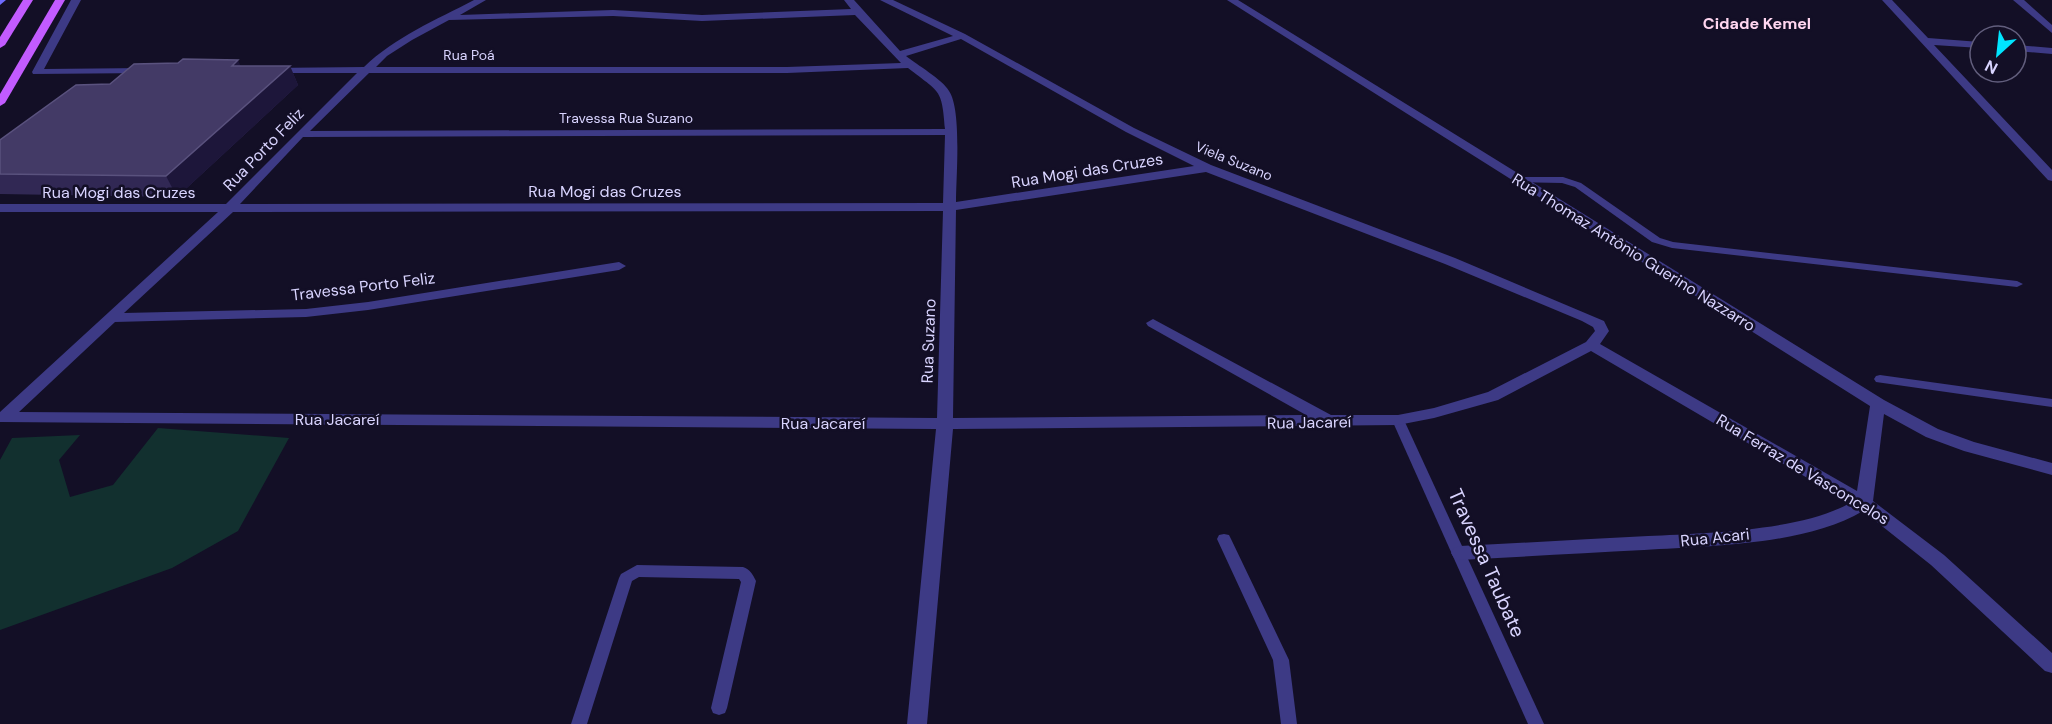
<svg xmlns="http://www.w3.org/2000/svg" width="2052" height="724" viewBox="0 0 2052 724" font-family="'DM Sans',sans-serif">
  <rect width="100%" height="100%" fill="#130f26"/>
  <polygon fill="#12302f" points="158,428 289,438 238,531 172,568 0,630 0,460 12,438 80,435 59,460 70,497 113,485"/>
  <g fill="none" stroke-linecap="round" stroke-linejoin="round">
    <g fill="#3d3a85" fill-rule="evenodd">
      <polygon points="1517,177 1563,177 1581,183 1660,238 1673,242 2017,281 2023,284 2017,287 1672,248 1652,242 1575,187 1562,183 1514,182 1514,178"/>
      <polygon points="1880,375 2052,399 2052,407 1876,382 1874,379 1876,376"/>
      <polygon points="1398,416 1404,420 1544,724 1528,724 1392,420"/>
      <polygon points="1224,534 1229,535 1231,539 1289,660 1297,724 1281,724 1273,660 1217,539 1219,535"/>
      <path d="M637,565L743,567C750,569 753,575 756,581L727,708L725,713L719,715L713,713L711,708L741,582L739,579L639,577L632,581L587,724H571L619,578L621,574Z"/>
    </g>
    <g fill="#3d3a85" fill-rule="evenodd">
      <polygon points="71,0 81,0 44,69 146,68 150,69 150,73 33,74 32,72"/>
      <path d="M474,0H486L460,15L613,10L702,15L851,9L844,0H854L900,51L953,36L880,0H893L965,34L1134,128L1211,165L1455,258L1604,321L1609,331L1600,344L1857,491L1870,406L1227,0H1238L1884,400L1938,429L1974,442L2052,463V475L1964,451L1926,437L1884,414L1873,501L1944,555L2052,653V673L2045,671L1931,565L1863,511C1806,545 1710,546 1644,550C1582,553 1521,557 1460,560L1454,558L1451,553L1454,548L1460,546C1523,543 1585,539 1648,536C1705,533 1801,531 1850,503L1591,351L1498,400L1434,418L1398,425L953,429L927,724H907L936,429L0,422V412L218,212H0V204H226L357,73H272L267,70L268,68L364,67C395,37 436,20 474,0ZM855,15L901,63L787,67H376L387,56L412,40L449,20L613,16L702,21ZM961,39L1126,132L1194,166L956,202C956,177 962,110 949,91C942,79 917,65 906,56ZM908,68C940,93 942,88 945,129L310,131L369,73H787ZM945,135L943,203L240,204L303,137ZM1206,172L1445,264L1582,321L1593,327L1595,331L1586,342L1488,392L1434,408L1398,415H1331L1153,319L1146,323L1148,326L1306,415L953,418L956,210ZM943,211L937,418L19,412L115,322L306,317L368,310L619,270L626,266L619,262L368,302L306,309L124,313L233,212Z"/>
      <polygon points="1882,0 1892,0 1928,38 1980,42 1980,48 1934,45 2052,170 2052,181 2048,180"/>
      <polygon points="2013,0 2024,0 2052,25 2052,33"/>
      <polygon points="2016,45 2052,48 2052,54 2016,51"/>
    </g>
    <polygon fill="#6f6bff" fill-rule="evenodd" points="0,0 6,0 0,5"/>
    <g fill="#c25bff" fill-rule="evenodd">
      <polygon points="23,0 33,0 5,45 0,48 0,37"/>
      <polygon points="55,0 65,0 5,103 0,106 0,94"/>
    </g>
  </g>
  <polygon fill="#312854" points="178,63 240,66 290,66 298,85 177,197 0,194 0,174 110,84"/>
  <g fill="#1d163a">
    <polygon points="238,60 246,79 232,66"/>
    <polygon points="290,66 298,85 177,197 166,176"/>
  </g>
  <polygon fill="#433a66" stroke="#5a527e" stroke-width="1.5" points="183,59 238,60 232,66 290,66 166,176 0,174 0,140 76,85 110,84 134,64 178,63"/>
  <g text-anchor="middle" stroke-width="5" stroke-linejoin="round" paint-order="stroke">
    <g font-size="14" fill="#d9d4ff" stroke="#130f26">
      <text x="469" y="60">Rua Poá</text>
      <text x="626" y="123">Travessa Rua Suzano</text>
      <text transform="translate(1234 161) rotate(22)" y="5">Viela Suzano</text>
    </g>
    <g font-size="16" font-weight="bold" fill="#ffd6f0" stroke="#130f26">
      <text x="1757" y="29">Cidade Kemel</text>
    </g>
    <g font-size="16" fill="#d9d4ff" stroke="#130f26">
      <text transform="translate(263 149) rotate(-46)" y="6">Rua Porto Feliz</text>
      <text transform="translate(1087 170) rotate(-9)" y="6">Rua Mogi das Cruzes</text>
      <text x="605" y="197">Rua Mogi das Cruzes</text>
      <text x="119" y="198">Rua Mogi das Cruzes</text>
      <text transform="translate(1634 252) rotate(32)" y="6">Rua Thomaz Antônio Guerino Nazzarro</text>
      <text transform="translate(363 286) rotate(-7)" y="6">Travessa Porto Feliz</text>
      <text transform="translate(928 341) rotate(-88)" y="6">Rua Suzano</text>
      <text x="337" y="425">Rua Jacareí</text>
      <text transform="translate(1309 422) rotate(-1)" y="6">Rua Jacareí</text>
      <text x="823" y="429">Rua Jacareí</text>
      <text transform="translate(1803 469) rotate(31)" y="6">Rua Ferraz de Vasconcelos</text>
      <text transform="translate(1715 537) rotate(-6)" y="6">Rua Acari</text>
    </g>
    <g font-size="20" fill="#d9d4ff" stroke="#130f26">
      <text transform="translate(1487 563) rotate(66)" y="7">Travessa Taubate</text>
    </g>
  </g>
  <g transform="translate(1998 54) rotate(207)"><circle r="28" fill="#130f26" stroke="#625e7d" stroke-width="1.5"/>
  <path d="M0-4.5L10 22L0 15L-10 22Z" fill="#00e5ff"/>
  <text y="-9" font-size="16" font-weight="bold" text-anchor="middle" fill="#d9d4ff">N</text>
  </g>
</svg>
